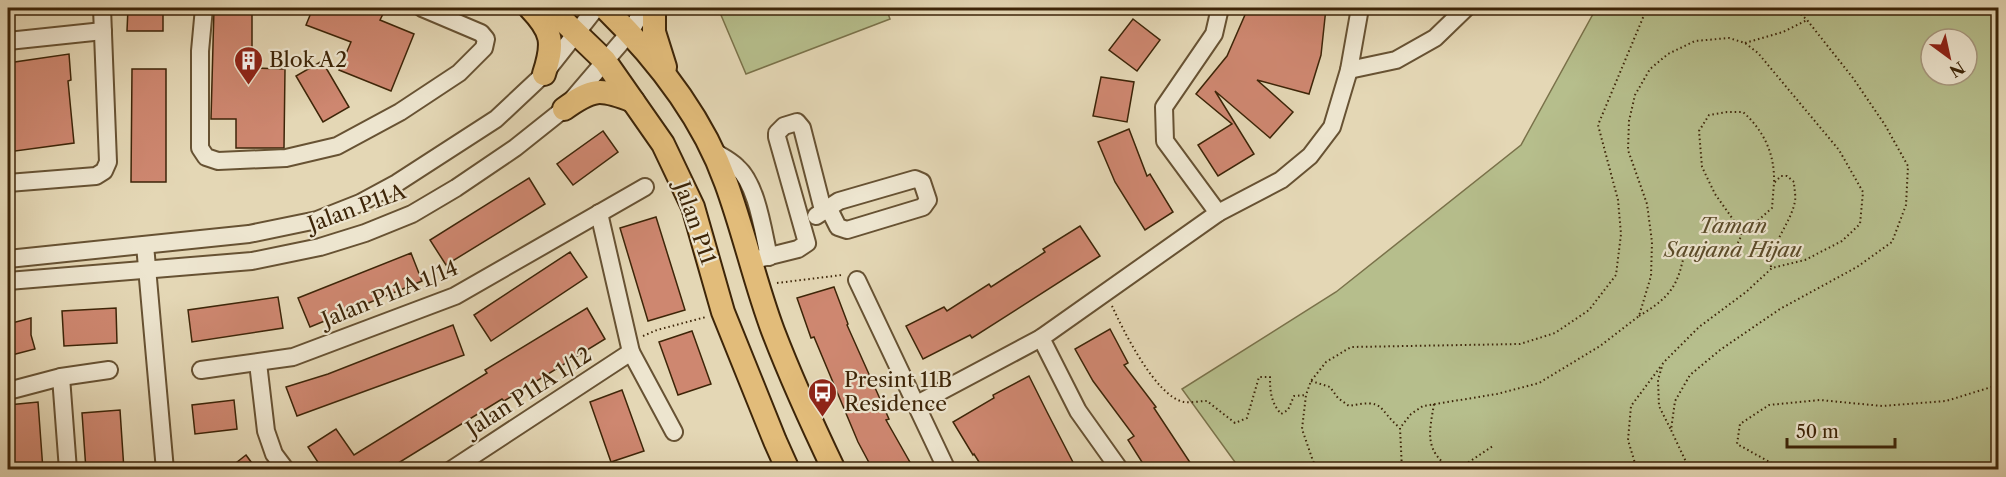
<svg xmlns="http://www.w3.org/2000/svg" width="2006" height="477" viewBox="0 0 2006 477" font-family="'Libre Caslon Text',serif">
  <rect width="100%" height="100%" fill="#e4d7b5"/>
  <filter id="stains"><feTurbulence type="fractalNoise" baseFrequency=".00333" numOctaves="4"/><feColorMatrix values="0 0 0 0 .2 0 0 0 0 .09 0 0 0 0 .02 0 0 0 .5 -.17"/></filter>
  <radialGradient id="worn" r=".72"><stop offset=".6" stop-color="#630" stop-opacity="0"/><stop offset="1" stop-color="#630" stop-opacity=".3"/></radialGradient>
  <g fill="#b6be8c" stroke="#7a724a" stroke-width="1.5" fill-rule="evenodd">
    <polygon points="718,8 886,8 890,19 746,74"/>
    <path d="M1594,8H1998V469H1240L1182,389L1336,292L1521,145L1593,14ZM1931,39H1967V75H1931Z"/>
  </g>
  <g fill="#ce8770" stroke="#3d2508" stroke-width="1.5">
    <polygon points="128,8 163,8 163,31 127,31"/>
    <polygon points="214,8 252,8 252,68 285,69 284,148 236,148 236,119 211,119"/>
    <polygon points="313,8 386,8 380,20 414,34 391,91 339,70 351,42 306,25"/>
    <polygon points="1248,8 1326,8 1321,55 1309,94 1257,80 1293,112 1270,138 1215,91 1254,154 1218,176 1198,145 1232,124 1196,94 1227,56"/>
    <polygon points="1133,19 1160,40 1137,71 1109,50"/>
    <polygon points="69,54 71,80 68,81 74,143 8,152 8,63"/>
    <polygon points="322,61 349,107 323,122 296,76"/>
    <polygon points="132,69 166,69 166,182 131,182"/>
    <polygon points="1101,77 1134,82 1127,122 1093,116"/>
    <polygon points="1129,129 1147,176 1150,174 1173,212 1145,230 1115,182 1098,142"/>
    <polygon points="603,131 618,152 573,185 557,164"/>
    <polygon points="529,178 545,204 446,265 430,240"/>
    <polygon points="656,217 685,310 648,321 620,228"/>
    <polygon points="1080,226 1100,256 972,338 970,335 923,359 906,326 944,307 947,311 989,284 991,287 1045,252 1043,249"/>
    <polygon points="570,252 587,277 491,341 474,315"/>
    <polygon points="411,253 422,281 310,327 298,298"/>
    <polygon points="834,287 848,324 847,325 889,419 886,420 911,464 902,470 873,470 858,442 814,337 811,338 797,298"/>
    <polygon points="278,297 283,328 192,342 188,310"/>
    <polygon points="116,308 117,343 64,346 62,311"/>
    <polygon points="587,308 605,339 504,401 502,399 387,470 323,470 308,447 336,429 354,455 487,373 485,370"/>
    <polygon points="31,318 31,335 35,349 8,356 8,324"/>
    <polygon points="453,325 464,355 297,416 286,387 328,374"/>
    <polygon points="1110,329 1128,363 1124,365 1156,407 1154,408 1195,470 1147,470 1128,440 1134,436 1093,381 1075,349"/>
    <polygon points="692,331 711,384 678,395 659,342"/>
    <polygon points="1029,376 1047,412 1077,470 984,470 974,454 973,455 953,422 994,398 993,395"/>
    <polygon points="622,390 644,451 611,462 590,402"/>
    <polygon points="234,400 237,429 195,434 192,405"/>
    <polygon points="38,402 43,470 8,470 8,405"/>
    <polygon points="120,410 124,470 86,470 82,413"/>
    <polygon points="246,455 257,470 227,470"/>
  </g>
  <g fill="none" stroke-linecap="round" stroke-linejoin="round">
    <defs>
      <g id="minor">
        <polyline points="204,8 200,51 200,148 206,157 218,161 286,158 337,146 400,112 459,73 484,48 486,39 481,33 422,8"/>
        <polyline points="8,41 103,31"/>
        <polyline points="1349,70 1396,60 1435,38 1466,8"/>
        <path d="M713,151C721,156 730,160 737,167C757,184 763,231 769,257"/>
        <polyline points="8,183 96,176 104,171 108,162 102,8"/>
        <polyline points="599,213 631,352 674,432"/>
        <polyline points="1218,213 1165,141 1164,107 1214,34 1220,8"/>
        <polyline points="816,216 839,201 915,179 922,182 928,200 923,207 847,230 838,227 828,207"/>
        <polyline points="145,245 165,470"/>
        <polyline points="8,259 249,234 317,220 360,203 397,183 496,119 544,74 596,8"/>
        <polyline points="750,261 798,249 807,243 777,137 777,133 784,126 797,122 802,128 823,210"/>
        <polyline points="857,280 947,470"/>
        <polyline points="8,281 252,261 320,247 365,233 412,214 456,188 515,148 564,109 630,32 644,8"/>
        <polyline points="1041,338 1078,411 1120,470"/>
        <polyline points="258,363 266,431 274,454 286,470"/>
        <polyline points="201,370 293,357 455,296 645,187"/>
        <polyline points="61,377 68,470"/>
        <polyline points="8,391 61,377 109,370"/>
        <polyline points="917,404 1041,338 1218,213 1281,180 1310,156 1332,127 1349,70 1360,8"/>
        <polyline points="451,470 631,352"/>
      </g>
      <g id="major">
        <path d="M530,8C553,32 554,43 544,74"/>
        <polyline points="550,8 605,61 663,144 693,207 723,312 775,441 788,470"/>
        <path d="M605,8C654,56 702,116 726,183C744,232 755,283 773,331C791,378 812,424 834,470"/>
        <polyline points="654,8 654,32 665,67"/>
        <path d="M564,109C593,88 600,88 633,101"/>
      </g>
    </defs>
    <use href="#minor" stroke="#675233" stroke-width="20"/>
    <use href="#major" stroke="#3d2508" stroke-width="26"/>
    <g stroke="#3d2508" stroke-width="2" stroke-dasharray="1.5 3" stroke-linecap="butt">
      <polyline points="1745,43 1783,32 1807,20"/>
      <path d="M1742,232L1715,194L1702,167L1699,131L1709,115L1727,112H1743C1764,131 1775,154 1774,183"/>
      <polyline points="777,283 842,275"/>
      <path d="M1112,306C1123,330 1156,397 1184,402C1191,403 1200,401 1207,401L1235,423L1247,418L1259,377H1270C1270,392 1271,402 1281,414L1288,410L1294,396L1306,395"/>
      <path d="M1639,316C1657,305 1672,295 1679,274C1682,266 1683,254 1689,248C1699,239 1734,268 1742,232L1752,226L1772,208L1774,183L1781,176H1787L1794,182C1794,188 1796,195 1795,201C1791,224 1769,245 1771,268"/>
      <polyline points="643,336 657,330 706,317"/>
      <path d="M1311,381L1330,387L1338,398L1349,406C1386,398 1377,409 1400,428"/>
      <path d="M1434,404C1429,434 1424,450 1452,470"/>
      <polyline points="1319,470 1313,461 1302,429 1306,395 1311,381 1326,362 1351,347 1520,344 1555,333 1589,310 1616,275 1621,234 1618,200 1598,125 1647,8"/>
      <polyline points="1402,470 1400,428 1411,414 1423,406 1497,394 1539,383 1600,346 1639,316 1651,276 1652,242 1647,204 1628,150 1629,121 1635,95 1650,69 1668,54 1695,41 1729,38 1745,43 1758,53 1839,150 1863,192 1860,224 1842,241 1805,260 1772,268 1746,292 1699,327 1663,363 1658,380 1659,406 1671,430"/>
      <polyline points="1457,470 1493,446"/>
      <polyline points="1637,470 1628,440 1631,406 1661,366"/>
      <polyline points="1694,470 1687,464 1671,430 1675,401 1690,375 1720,350 1780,309 1857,267 1892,242 1906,205 1908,166 1885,125 1853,78 1807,20 1794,8"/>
      <polyline points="1784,470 1737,444 1740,424 1769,405 1820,400 1882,406 1946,401 1998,385"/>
    </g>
    <use href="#minor" stroke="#ede5cf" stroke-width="16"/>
    <use href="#major" stroke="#e2bc7a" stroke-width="22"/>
  </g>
  <defs>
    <symbol id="building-pin" viewBox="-11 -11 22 30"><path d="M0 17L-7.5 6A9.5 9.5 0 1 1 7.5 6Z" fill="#8f2418" stroke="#ede5cf"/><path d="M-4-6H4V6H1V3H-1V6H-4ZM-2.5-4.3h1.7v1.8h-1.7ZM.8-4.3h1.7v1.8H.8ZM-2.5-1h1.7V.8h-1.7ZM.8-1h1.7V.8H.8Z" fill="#fff"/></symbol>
    <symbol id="bus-pin" viewBox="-11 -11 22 30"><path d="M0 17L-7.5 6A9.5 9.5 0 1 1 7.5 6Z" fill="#8f2418" stroke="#ede5cf"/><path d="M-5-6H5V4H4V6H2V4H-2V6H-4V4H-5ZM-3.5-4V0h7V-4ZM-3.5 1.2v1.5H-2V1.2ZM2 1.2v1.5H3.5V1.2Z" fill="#fff"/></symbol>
  </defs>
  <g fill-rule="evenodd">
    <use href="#building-pin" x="232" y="44" width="33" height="45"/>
    <use href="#bus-pin" x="806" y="376" width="33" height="45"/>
  </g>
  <g text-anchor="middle" stroke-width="4.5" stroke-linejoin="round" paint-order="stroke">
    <g font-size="21" fill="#3d2508" stroke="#ede5cf" text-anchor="start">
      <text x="269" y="67">Blok A2</text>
      <text x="844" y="387">Presint 11B<tspan x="844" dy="24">Residence</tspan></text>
    </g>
    <g font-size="21" fill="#3d2508" stroke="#ede5cf">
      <text transform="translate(357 208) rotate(-20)" y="7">Jalan P11A</text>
      <text transform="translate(695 223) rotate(71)" y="7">Jalan P11</text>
      <text transform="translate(390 294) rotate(-22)" y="7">Jalan P11A 1/14</text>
      <text transform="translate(529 392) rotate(-33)" y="7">Jalan P11A 1/12</text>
    </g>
    <g font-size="21" font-style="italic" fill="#5b4b29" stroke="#ede5cf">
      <text x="1733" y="233">Taman<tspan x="1733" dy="24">Saujana Hijau</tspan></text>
    </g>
  </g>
  <rect width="2006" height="477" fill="none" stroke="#e4d7b5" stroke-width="30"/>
  <rect x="9" y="9" width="1988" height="459" fill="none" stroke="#3d2508" stroke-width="3"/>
  <rect x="15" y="15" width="1976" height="447" fill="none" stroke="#3d2508" stroke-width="1.5"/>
  <g transform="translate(1949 57) rotate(147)"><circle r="28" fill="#ede5cf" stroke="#a7987f" stroke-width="1.5"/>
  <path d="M0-4.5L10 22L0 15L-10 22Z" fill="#8f2418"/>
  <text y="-9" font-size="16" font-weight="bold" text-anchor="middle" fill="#3d2508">N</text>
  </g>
  <path d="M1787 438v9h108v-9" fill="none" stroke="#3d2508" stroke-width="3"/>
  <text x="1796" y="438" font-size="18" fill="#3d2508" stroke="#ede5cf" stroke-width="4.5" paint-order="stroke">50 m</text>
  <rect width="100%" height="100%" filter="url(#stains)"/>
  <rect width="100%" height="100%" fill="url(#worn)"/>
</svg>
